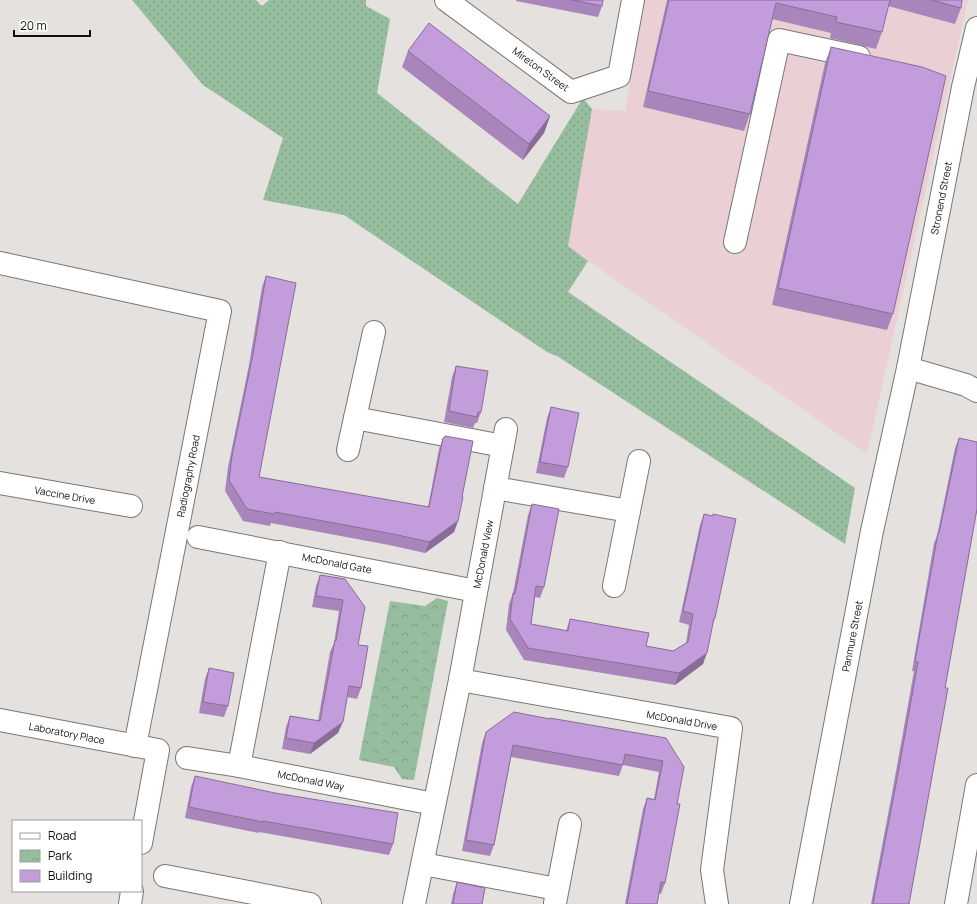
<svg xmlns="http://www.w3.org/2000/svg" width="977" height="904" viewBox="0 0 977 904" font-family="Manrope,sans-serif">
  <defs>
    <pattern id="grass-dots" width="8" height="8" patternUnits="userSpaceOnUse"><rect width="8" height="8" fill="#96bd9d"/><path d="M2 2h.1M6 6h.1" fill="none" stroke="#80a186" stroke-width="1.8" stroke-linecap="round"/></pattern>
    <pattern id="park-crowns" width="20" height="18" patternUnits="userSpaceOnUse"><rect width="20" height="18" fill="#96bd9d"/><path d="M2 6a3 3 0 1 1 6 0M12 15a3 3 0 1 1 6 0" fill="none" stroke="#80a186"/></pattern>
  </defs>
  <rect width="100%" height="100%" fill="#e4e1de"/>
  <polygon fill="#ead0d5" points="645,0 968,0 867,454 568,247 592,109 625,111"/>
  <polygon fill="url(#grass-dots)" points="132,0 256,0 262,6 269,0 366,0 366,6 390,19 377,93 518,204 583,98 592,109 568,246 588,261 568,292 855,488 845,544 557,356 547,352 344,215 263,200 283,138 203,85"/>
  <polygon fill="url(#park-crowns)" points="437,598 448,601 414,780 402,779 394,767 359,760 390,601 425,606"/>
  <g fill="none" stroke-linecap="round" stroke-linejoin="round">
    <defs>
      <g id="minor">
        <polyline points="446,0 571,92 619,76 633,0"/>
        <polyline points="735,242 779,40 859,57"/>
        <polyline points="0,263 220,311 135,746"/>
        <polyline points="374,332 355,418 503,446"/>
        <polyline points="908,368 966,385 977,391"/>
        <polyline points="348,450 355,418"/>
        <polyline points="0,483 131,506"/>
        <polyline points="495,488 629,511"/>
        <polyline points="198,537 476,591"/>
        <polyline points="614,586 639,461"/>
        <polyline points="460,680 731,728 712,870 717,904"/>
        <polyline points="0,720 158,750 141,843"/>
        <polyline points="187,758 239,766 434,804"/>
        <polyline points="239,766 280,552"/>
        <polyline points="423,864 557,889"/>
        <polyline points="165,876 310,904"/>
        <polyline points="555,903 570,824"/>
        <polyline points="130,904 132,891"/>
        <polyline points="414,904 460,680 506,429"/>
        <polyline points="801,904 872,531 908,368 963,87 977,28"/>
        <polyline points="956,904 977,785"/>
      </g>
    </defs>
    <use href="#minor" stroke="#7a7775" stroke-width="24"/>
    <use href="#minor" stroke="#fff" stroke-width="22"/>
  </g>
  <g fill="#a886bc">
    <polygon points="516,0 603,0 602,6 598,17 516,1"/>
    <polygon points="667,0 962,0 961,8 955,24 888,6 882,32 876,49 830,38 831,33 772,19 750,114 744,131 643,107"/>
    <polygon points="831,47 893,314 887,330 772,305 825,63"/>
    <polygon points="408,51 550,116 544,133 523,160 402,67"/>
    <polygon points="266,276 259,477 428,507 439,449 443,438 444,438 445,436 458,521 454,532 425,553 389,545 271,523 270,526 243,521 225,491 228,467 249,365 262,287"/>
    <polygon points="456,366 481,412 477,423 475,423 473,428 444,422 452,377"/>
    <polygon points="551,407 568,467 564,478 536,473 547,418"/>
    <polygon points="959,438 977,442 977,513 976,514 945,688 909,904 871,904 893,788 914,671 912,671 934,543 937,536 955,448"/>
    <polygon points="532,504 544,587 540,598 535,597 531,624 566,631 570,619 646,646 673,651 686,643 689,625 679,622 700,525 704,514 715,618 712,626 703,664 675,685 524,660 506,630 509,604 513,593 528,515"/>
    <polygon points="320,575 345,579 358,645 361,688 357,699 347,697 338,733 310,754 282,749 286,727 290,716 318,721 330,652 334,643 339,611 312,607 316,586"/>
    <polygon points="209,668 228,706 224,717 199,713 205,679"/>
    <polygon points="486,732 666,738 677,804 665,883 661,894 659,893 657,904 625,904 643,809 647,798 654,799 659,772 623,765 619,776 511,757 494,845 490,856 462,851 482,743"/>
    <polygon points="195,776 393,844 389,855 259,832 259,833 185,818 191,787"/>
    <polygon points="457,882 482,904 451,904 453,894"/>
  </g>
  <g fill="#886d99">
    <polygon points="550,116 544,133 523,160 529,144"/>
    <polygon points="458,521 454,532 425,553 429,542"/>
    <polygon points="707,653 703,664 675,685 679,673"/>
    <polygon points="343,722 338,733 310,754 314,743"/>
  </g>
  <g fill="#c39cdb" stroke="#886d99">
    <polygon points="572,0 603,0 602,6"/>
    <polygon points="669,0 890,0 882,32 836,22 837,17 776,3 750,114 648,91"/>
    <polygon points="931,0 962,0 961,8"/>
    <polygon points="429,23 550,116 529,144 408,51"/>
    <polygon points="831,47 922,67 946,76 893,314 778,288"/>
    <polygon points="266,276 296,283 259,477 429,507 443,438 444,438 445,436 473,441 462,497 463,497 458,521 429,542 393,534 275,512 274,514 247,509 229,480 232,456 253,354"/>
    <polygon points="456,366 488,371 481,412 478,412 477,417 449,411"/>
    <polygon points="551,407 579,413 568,467 540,462"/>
    <polygon points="959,438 977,442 977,509 945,688 948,688 913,882 909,904 873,904 897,779 918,662 915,661 938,533 939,533"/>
    <polygon points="532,504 559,509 544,587 536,586 531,624 568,631 570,619 649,633 646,646 673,651 688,642 693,614 683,611 704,514 713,516 713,514 736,519 715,618 714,618 707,653 679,673 528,648 510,619 513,593 515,594"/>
    <polygon points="320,575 345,579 365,607 358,645 368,646 361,688 349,686 343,722 314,743 286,738 290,716 320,721 335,640 336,641 343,600 316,596"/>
    <polygon points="209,668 234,673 228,706 203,702"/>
    <polygon points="514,712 550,719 550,718 666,738 684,767 677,804 680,804 665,883 661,882 657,904 627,904 647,798 655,800 663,761 625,754 623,765 513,745 494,845 466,840 486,732"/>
    <polygon points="195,776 275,793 398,813 393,844 263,821 263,822 189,807"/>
    <polygon points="457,882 485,888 482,904 453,904"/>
  </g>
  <g text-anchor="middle" stroke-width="3" stroke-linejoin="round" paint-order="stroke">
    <g font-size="10" fill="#0f0e0d" stroke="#fff">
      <text transform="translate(541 69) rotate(36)" y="4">Mireton Street</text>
      <text transform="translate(941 198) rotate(-79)" y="4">Stronend Street</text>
      <text transform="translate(188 476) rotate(-79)" y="4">Radiography Road</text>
      <text transform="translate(65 495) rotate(10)" y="4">Vaccine Drive</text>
      <text transform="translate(483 554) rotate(-79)" y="4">McDonald View</text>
      <text transform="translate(337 563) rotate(11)" y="4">McDonald Gate</text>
      <text transform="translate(852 636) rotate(-79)" y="4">Panmure Street</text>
      <text transform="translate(682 720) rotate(10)" y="4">McDonald Drive</text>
      <text transform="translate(67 733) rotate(11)" y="4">Laboratory Place</text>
      <text transform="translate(311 780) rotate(11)" y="4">McDonald Way</text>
    </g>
  </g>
  <rect x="12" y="820" width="130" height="72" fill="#ffffff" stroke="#9f9f9e"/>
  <rect x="20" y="833" width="20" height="6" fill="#ffffff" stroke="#9f9f9e"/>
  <text x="48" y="840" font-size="12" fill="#0f0e0d">Road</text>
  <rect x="20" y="850" width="20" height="12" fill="url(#park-crowns)" stroke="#9f9f9e"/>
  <text x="48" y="860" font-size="12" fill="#0f0e0d">Park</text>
  <rect x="20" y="870" width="20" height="12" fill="#c39cdb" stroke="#9f9f9e"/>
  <text x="48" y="880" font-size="12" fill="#0f0e0d">Building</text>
  <path d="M14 30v6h76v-6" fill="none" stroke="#0f0e0d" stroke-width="2"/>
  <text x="20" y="30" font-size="12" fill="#0f0e0d" stroke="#ffffff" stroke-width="3" paint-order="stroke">20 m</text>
</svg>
